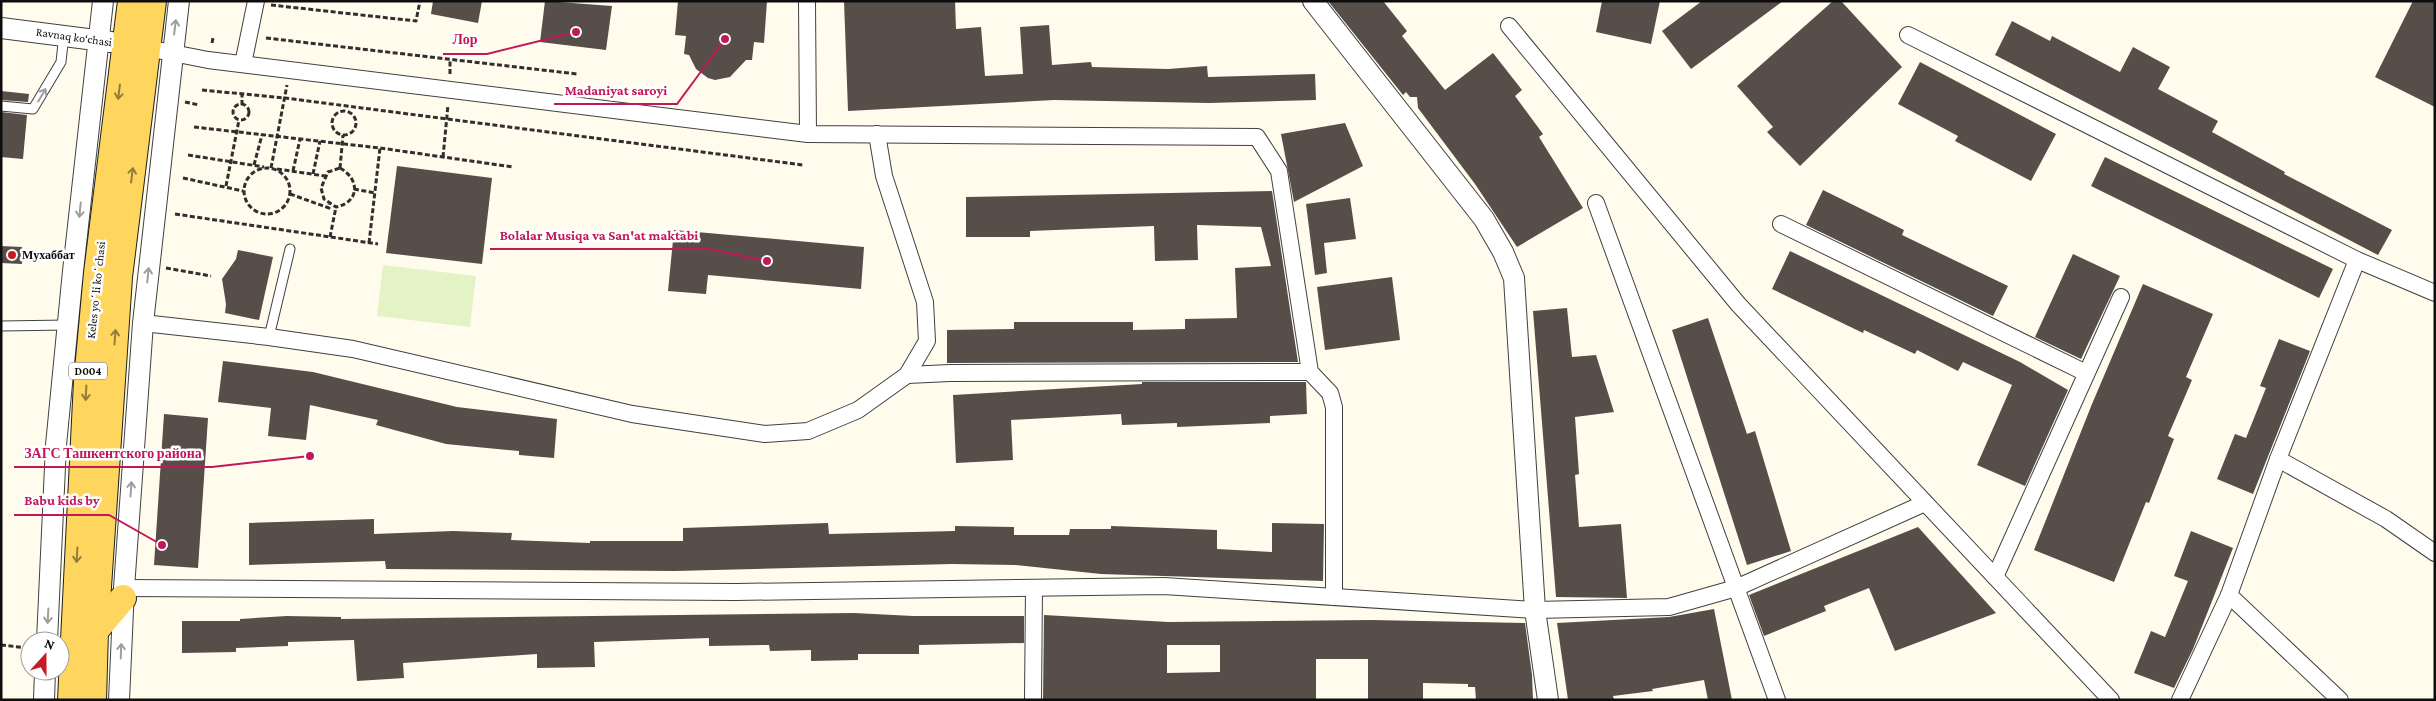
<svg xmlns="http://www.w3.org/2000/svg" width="2436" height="701" viewBox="0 0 2436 701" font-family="'Crimson Pro',serif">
  <rect width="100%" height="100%" fill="#fffbed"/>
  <polygon fill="#e4f3c6" points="383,265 476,276 470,327 377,316"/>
  <g fill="#574e49" fill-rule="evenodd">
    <polygon points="433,1 482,1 478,23 431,14"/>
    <polygon points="545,1 612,6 606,50 540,42"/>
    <polygon points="678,1 767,1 764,43 754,42 752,60 746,60 730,77 715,80 708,78 696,69 689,55 684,54 686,36 675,35"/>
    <polygon points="844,1 955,1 956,29 981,27 985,76 1023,74 1020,27 1049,25 1052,65 1091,62 1092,67 1168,69 1207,66 1208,77 1315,74 1316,100 1209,103 1054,100 848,111"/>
    <polygon points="1328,1 1383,1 1407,31 1402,36 1445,90 1493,53 1522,90 1515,96 1543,134 1539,137 1583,208 1517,247 1475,184 1418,108 1417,97 1410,97 1406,92 1403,95"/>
    <polygon points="1602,1 1660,1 1651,44 1596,32"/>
    <polygon points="1702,1 1783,1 1691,69 1662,31"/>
    <polygon points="1833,1 1841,1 1902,67 1800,166 1767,132 1773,127 1737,86"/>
    <polygon points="2413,1 2435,1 2435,107 2375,77"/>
    <polygon points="2012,21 2050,41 2052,36 2120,72 2133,47 2170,67 2158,89 2218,121 2212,132 2285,172 2284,174 2392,230 2378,255 1995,55"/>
    <polygon points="1920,62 2056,134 2031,181 1955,141 1958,136 1898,104"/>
    <polygon points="1,91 29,94 28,102 1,100"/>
    <polygon points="1,112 27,115 23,159 1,157"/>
    <polygon points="1345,123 1363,166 1294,202 1281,134"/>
    <polygon points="2105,157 2333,269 2319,298 2091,186"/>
    <polygon points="397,166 492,178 482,264 386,253"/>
    <polygon points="1823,190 1904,230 1902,235 2008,286 1993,316 1806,225"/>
    <polygon points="1272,191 1298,362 947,363 947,330 1014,329 1014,322 1133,322 1133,330 1185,329 1185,319 1237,318 1235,268 1271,266 1261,227 1197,225 1198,260 1155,261 1154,226 1030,231 1030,237 966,237 966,197"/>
    <polygon points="1350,198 1356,239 1324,243 1327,273 1315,275 1306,204"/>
    <polygon points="674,230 864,247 861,289 708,275 706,294 668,291"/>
    <polygon points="1,246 22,247 22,264 1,263"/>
    <polygon points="238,250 273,257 259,320 225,313 226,304 222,279 236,259"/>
    <polygon points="1790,251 2020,362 2068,390 2025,486 1977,465 2012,385 1963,362 1958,371 1917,350 1915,354 1864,330 1863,333 1772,289"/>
    <polygon points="2073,254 2120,276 2081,359 2035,337"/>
    <polygon points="1392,277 1400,340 1325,350 1317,287"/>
    <polygon points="2143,284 2213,314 2186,377 2192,380 2168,436 2174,439 2149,503 2146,502 2114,582 2034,550 2092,404"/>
    <polygon points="1567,308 1572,357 1596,355 1614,412 1575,417 1579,474 1575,475 1579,527 1621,524 1627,598 1556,597 1533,311"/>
    <polygon points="1708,318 1747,434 1755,431 1791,551 1747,565 1672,330"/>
    <polygon points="2279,339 2310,351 2253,494 2217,479 2235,434 2246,438 2266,388 2260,386"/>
    <polygon points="223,361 313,372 457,407 557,419 554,458 519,455 519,451 446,444 376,425 378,420 310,405 306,440 268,436 271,408 218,402"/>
    <polygon points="1142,382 1306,382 1307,414 1270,416 1270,423 1177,427 1177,423 1122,425 1121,414 1011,420 1013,460 956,463 953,395 1142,384"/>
    <polygon points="164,414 208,418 198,568 154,565"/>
    <polygon points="374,519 374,534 453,531 512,533 511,540 590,543 590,541 683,541 683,528 828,523 829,534 955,531 955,526 1014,527 1014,535 1069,535 1070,529 1111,529 1111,526 1167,528 1217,530 1217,549 1272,552 1272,523 1324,524 1323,581 1101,574 1015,565 952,564 675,571 386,569 385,561 249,565 249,523"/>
    <polygon points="1918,527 1996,613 1895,651 1869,588 1824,606 1826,611 1764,636 1749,595"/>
    <polygon points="2191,531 2233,548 2193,649 2174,688 2134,673 2151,631 2165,637 2188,581 2174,576"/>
    <polygon points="1714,609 1732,700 1708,700 1704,680 1652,689 1653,691 1613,696 1614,700 1568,700 1557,623 1669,617"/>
    <polygon points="854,613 913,616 1024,616 1024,643 919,645 919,654 858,654 858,660 811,661 811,650 770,651 769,645 709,646 709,638 594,642 595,667 537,668 537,654 403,663 404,678 357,681 354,640 288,642 288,646 236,648 236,652 182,653 182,621 240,621 240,619 287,616 341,617 341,619"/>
    <path d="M1044,615L1168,622L1371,620L1525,623L1532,675L1533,700H1476L1475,687H1468V684L1423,683V700H1368V659H1316V700H1043ZM1167,645H1220V672L1167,673Z"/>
  </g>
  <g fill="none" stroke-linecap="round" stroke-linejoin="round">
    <defs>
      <g id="service">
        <polyline points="1,106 33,109 61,62 64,34"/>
        <polyline points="1,326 67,325"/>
        <polyline points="269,337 290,249"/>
      </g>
      <g id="minor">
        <polyline points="807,1 808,134"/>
        <polyline points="1509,26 1738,304 2111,700"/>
        <polyline points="1908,35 2357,260 2435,293"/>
        <polyline points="147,48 208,60 808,134 1257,137 1279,171 1310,372 1330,393 1334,407 1334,597"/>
        <polyline points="243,64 256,1"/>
        <polyline points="1596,203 1777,700"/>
        <polyline points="1781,224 2086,373"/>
        <polyline points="143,323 269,337 353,349 632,414 765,434 808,431 858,410 907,375 927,341 925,302 884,176 877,134"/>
        <polyline points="907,375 950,373 1310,372"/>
        <polyline points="2278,459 2386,519 2435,553"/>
        <polyline points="1995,577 2121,297"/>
        <polyline points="124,588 736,592 1164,586 1535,610 1669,607 1736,588 1925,503"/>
        <polyline points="2229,595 2340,700"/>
        <polyline points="1033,700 1034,588"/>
        <polyline points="2180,700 2229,595 2278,459 2357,260"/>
      </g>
      <g id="tertiary">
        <polyline points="1313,1 1484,219 1503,252 1514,278 1535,610 1548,700"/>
        <polyline points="1,28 111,42"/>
        <polyline points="47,641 56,445 73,271 103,1"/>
        <polyline points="44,700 45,671"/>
        <polyline points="119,700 124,588 143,323 179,1"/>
      </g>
      <g id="primary">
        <polyline points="95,631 123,598"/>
        <polyline points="71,700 87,381 97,273 131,1"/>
        <polyline points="93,700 95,631 119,277 153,1"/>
      </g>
    </defs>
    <use href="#service" stroke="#404040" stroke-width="11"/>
    <use href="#minor" stroke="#404040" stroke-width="18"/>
    <use href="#tertiary" stroke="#404040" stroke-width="22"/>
    <use href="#primary" stroke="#1e1e1e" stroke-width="28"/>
    <g stroke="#2f2f2f" stroke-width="3" stroke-dasharray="5 2.5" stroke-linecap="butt">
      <polyline points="271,5 416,21 420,1"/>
      <polyline points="266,38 577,74"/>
      <polyline points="212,43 213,38"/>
      <polyline points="450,74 450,59"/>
      <polyline points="202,90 285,98 803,165"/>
      <polyline points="185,102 199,105"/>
      <circle cx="241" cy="112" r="8"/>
      <polyline points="242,105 242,94"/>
      <circle cx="344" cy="123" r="12"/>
      <polyline points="194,127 380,148 513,167"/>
      <polyline points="188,155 264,167"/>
      <polyline points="443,157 448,105"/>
      <polyline points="254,165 262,135"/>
      <circle cx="267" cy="191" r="23"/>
      <polyline points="271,168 287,85"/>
      <path d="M340,168C360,179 360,202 336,207L324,199L321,188L328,172Z"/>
      <polyline points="340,168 343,135"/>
      <polyline points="277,169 325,176"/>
      <polyline points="293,171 300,139"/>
      <polyline points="313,174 320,141"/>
      <polyline points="183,178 243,191"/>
      <polyline points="226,186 239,120"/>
      <polyline points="354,189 375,193"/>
      <polyline points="290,194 329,208 329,204"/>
      <polyline points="175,214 378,244"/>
      <polyline points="330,237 336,207"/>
      <polyline points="369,243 380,148"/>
      <polyline points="166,268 211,276"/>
      <polyline points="1,645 28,648"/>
    </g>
    <use href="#service" stroke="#fff" stroke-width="9"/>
    <use href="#minor" stroke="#fff" stroke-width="16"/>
    <use href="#tertiary" stroke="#fff" stroke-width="20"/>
    <use href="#primary" stroke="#ffd65d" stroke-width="26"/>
  </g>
  <defs><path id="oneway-shaft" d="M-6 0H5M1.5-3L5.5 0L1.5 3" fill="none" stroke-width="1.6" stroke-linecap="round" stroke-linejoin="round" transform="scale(1.25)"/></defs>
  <g stroke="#9e9e9e">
    <use href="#oneway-shaft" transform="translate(175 27) rotate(-83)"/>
    <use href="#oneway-shaft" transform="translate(42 95) rotate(-59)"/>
    <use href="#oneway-shaft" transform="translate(80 210) rotate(96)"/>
    <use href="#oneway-shaft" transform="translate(148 275) rotate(-84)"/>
    <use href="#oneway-shaft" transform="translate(131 489) rotate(-86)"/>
    <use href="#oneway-shaft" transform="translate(48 616) rotate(93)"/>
    <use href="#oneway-shaft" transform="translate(121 651) rotate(-88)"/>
  </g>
  <g stroke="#927c39">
    <use href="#oneway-shaft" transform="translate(119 92) rotate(97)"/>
    <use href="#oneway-shaft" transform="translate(132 175) rotate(-83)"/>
    <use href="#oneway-shaft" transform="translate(115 337) rotate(-86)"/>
    <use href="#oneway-shaft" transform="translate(86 393) rotate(93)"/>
    <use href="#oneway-shaft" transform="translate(77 555) rotate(93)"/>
  </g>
  <circle fill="#c81a25" stroke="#fff" stroke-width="2" cx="12" cy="255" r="5"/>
  <g text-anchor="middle" stroke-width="5" stroke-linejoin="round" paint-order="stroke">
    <rect fill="#fff" stroke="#565656" stroke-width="1" x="69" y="362.5" width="38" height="17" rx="4"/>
    <g font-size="11" font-weight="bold" fill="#0d0d0d">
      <text x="88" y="375">D004</text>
    </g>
    <g font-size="12" fill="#0d0d0d" stroke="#fff">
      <text transform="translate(74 37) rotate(8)" y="4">Ravnaq ko‘chasi</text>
      <text transform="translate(96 290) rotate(-84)" y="4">Keles yoʻli koʻchasi</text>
    </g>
    <g font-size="12" font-weight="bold" fill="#0d0d0d" stroke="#fff" text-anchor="start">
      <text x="22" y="259">Мухаббат</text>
    </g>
  </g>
  <path fill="none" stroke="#c2185b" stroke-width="2" d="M576 32L487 54H443M725 39L677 104H554M767 261L709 249H490M310 456L212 467H14M162 545L109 515H14"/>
  <g fill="#c2185b" stroke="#fff" stroke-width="2">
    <circle cx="576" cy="32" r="5"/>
    <circle cx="725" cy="39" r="5"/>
    <circle cx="767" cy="261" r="5"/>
    <circle cx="310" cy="456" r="5"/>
    <circle cx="162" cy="545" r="5"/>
  </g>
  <g font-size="14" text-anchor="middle" font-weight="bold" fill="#c2185b" stroke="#fff" stroke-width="5" stroke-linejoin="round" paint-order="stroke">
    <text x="465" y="44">Лор</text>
    <text x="616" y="95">Madaniyat saroyi</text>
    <text x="599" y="240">Bolalar Musiqa va San'at maktabi</text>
    <text x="113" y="458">ЗАГС Ташкентского района</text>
    <text x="62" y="505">Babu kids by</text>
  </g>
  <rect width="2436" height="701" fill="none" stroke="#0d0d0d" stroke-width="5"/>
  <g transform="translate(45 656) rotate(21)"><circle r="24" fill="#ffffff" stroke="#9e9e9e"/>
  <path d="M0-4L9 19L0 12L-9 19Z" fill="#c81a25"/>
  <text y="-8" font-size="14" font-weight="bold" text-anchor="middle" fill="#0d0d0d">N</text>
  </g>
</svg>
